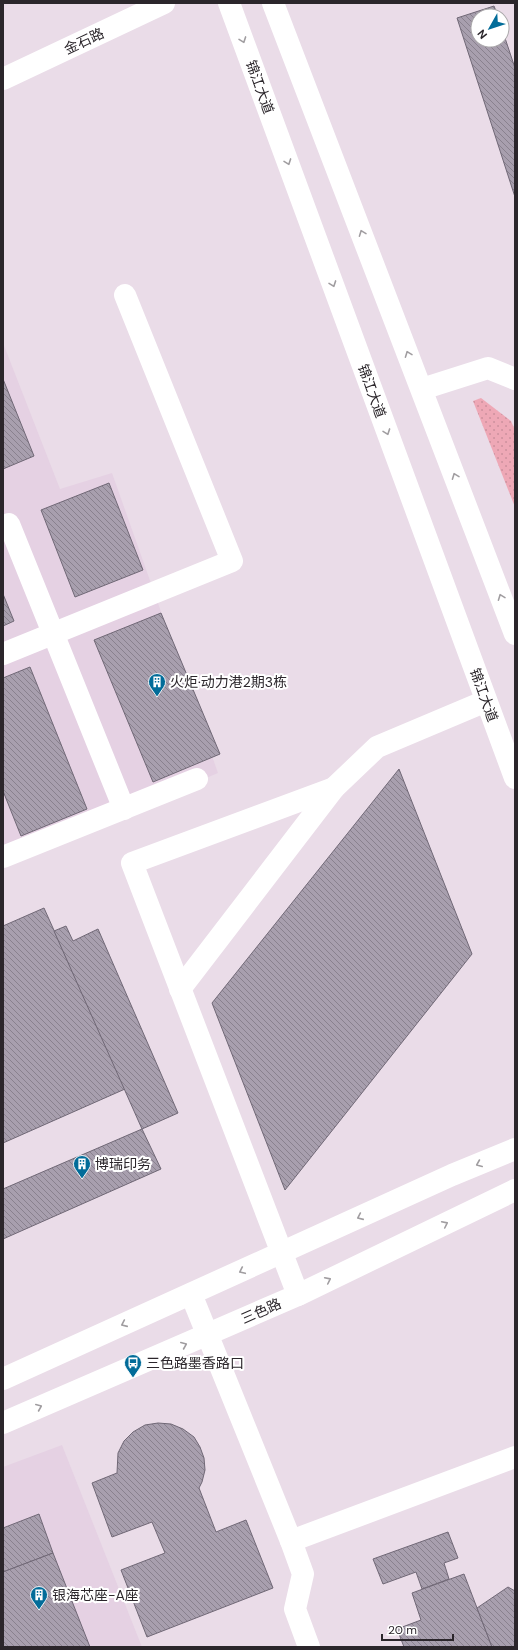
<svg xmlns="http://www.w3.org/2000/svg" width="518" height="1650" viewBox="0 0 518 1650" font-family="'DM Sans','Noto Sans SC',sans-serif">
  <defs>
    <pattern id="grass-dots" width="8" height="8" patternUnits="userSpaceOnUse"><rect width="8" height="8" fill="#eea8b6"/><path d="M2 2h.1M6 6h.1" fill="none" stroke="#cc909d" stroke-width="1.8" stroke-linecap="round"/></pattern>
    <pattern id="building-back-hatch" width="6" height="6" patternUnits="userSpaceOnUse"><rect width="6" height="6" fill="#a89fae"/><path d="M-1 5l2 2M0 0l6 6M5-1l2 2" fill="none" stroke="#89818e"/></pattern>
  </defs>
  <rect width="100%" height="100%" fill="#eadce8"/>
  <g fill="#e5d1e3">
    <polygon points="3,343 60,489 112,473 218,773 3,864"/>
    <polygon points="62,1445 142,1647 3,1647 3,1467"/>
  </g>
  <polygon fill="url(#grass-dots)" points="481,398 511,421 515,430 515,507 473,401"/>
  <g fill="url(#building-back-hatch)" stroke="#706876">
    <polygon points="494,6 498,16 478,16 478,40 502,40 502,29 515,68 515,197 457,18"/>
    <polygon points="3,379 34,456 3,469"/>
    <polygon points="109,483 143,570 75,597 41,510"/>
    <polygon points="3,594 14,621 3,626"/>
    <polygon points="161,613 220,754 153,782 94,640"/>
    <polygon points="30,667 87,809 21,836 3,791 3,678"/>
    <polygon points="399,769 472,954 285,1190 212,1003"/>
    <polygon points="44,908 125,1089 3,1143 3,926"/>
    <polygon points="66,926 73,941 98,929 178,1113 142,1129 54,931"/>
    <polygon points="142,1129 161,1169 3,1239 3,1189"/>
    <polygon points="158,1423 171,1424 183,1429 194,1437 200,1447 204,1458 205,1470 202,1482 199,1488 216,1532 246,1520 273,1588 147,1637 121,1570 165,1553 152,1522 112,1537 92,1483 117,1473 118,1453 124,1441 133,1432 145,1425"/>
    <polygon points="39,1514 53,1553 3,1572 3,1528"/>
    <polygon points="448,1532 458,1558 444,1563 449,1579 422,1589 416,1572 383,1584 373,1559"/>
    <polygon points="53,1553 90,1647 3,1647 3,1572"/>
    <polygon points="464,1574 492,1647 404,1647 397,1629 421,1620 412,1593"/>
    <polygon points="508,1587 515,1591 515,1647 492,1647 477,1608"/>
  </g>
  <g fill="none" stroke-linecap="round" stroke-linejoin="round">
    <g stroke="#fff" stroke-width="22">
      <polyline points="3,79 164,3"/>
      <polyline points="422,389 488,368 515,379"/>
      <polyline points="9,524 124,809"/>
      <polyline points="3,654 232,561 125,295"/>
      <polyline points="3,857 197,779"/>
      <polyline points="180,989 334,788"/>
      <polyline points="191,1294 291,1541"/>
      <polyline points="298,1295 132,863 334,788 377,747 486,701"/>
      <polyline points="3,1379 452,1175 515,1149"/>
      <polyline points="3,1423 298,1295 515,1190"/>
      <polyline points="309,1647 295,1609 303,1574 291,1541 515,1457"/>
    </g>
    <g stroke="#fff" stroke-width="22">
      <polyline points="229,3 515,778"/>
      <polyline points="273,3 515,634"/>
    </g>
  </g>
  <defs><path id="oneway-chevron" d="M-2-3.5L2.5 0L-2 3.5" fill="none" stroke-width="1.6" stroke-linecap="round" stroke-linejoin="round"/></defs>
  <g stroke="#a09da0">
    <use href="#oneway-chevron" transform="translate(243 40) rotate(70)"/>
    <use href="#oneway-chevron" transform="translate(288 162) rotate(70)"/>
    <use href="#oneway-chevron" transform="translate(362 233) rotate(-111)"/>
    <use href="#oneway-chevron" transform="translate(333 284) rotate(70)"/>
    <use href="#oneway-chevron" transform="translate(408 354) rotate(-111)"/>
    <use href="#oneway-chevron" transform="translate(387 432) rotate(70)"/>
    <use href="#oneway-chevron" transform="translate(455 476) rotate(-111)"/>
    <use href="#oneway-chevron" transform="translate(501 597) rotate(-111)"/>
    <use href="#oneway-chevron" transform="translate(479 1164) rotate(157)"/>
    <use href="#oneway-chevron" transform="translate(360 1217) rotate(156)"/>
    <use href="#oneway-chevron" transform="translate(445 1224) rotate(-26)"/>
    <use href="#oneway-chevron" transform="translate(242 1271) rotate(155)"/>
    <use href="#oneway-chevron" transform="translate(328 1280) rotate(-26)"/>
    <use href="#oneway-chevron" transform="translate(124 1324) rotate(156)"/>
    <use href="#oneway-chevron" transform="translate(184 1345) rotate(-23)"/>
    <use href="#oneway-chevron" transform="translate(39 1407) rotate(-23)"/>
  </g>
  <defs>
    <symbol id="building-pin" viewBox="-11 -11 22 30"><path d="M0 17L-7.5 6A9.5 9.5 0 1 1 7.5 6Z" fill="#026c99" stroke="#fff"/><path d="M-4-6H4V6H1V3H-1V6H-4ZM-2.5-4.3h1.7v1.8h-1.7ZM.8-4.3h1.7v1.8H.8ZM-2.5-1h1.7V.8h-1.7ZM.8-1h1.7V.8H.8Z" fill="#fff"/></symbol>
    <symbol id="bus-pin" viewBox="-11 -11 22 30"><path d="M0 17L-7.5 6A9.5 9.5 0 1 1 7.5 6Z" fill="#026c99" stroke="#fff"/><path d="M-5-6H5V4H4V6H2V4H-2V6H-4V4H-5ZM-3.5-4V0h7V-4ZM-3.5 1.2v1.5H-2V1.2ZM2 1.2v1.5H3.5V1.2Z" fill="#fff"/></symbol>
  </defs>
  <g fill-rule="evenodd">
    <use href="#building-pin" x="147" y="672" width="20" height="27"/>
    <use href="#building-pin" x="72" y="1154" width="20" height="27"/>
    <use href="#bus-pin" x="123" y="1353" width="20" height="27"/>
    <use href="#building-pin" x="29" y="1585" width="20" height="27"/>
  </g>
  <g text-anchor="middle" stroke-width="4" stroke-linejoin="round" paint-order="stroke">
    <g font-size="14" fill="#2b262b" stroke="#fff">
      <text transform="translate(84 41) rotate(-25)" y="5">金石路</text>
      <text transform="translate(260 87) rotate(70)" y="5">锦江大道</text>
      <text transform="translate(372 391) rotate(70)" y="5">锦江大道</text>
      <text transform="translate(484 695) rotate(70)" y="5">锦江大道</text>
      <text transform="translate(261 1311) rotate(-24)" y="5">三色路</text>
    </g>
    <g font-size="14" fill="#2b262b" stroke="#fff" text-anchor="start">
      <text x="170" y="687">火炬·动力港2期3栋</text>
      <text x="95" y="1169">博瑞印务</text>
      <text x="146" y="1368">三色路墨香路口</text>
      <text x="52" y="1600">银海芯座-A座</text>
    </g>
  </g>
  <rect width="518" height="1650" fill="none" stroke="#2b262b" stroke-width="8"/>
  <g transform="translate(490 28) rotate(231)"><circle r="19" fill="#ffffff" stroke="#aaa8aa"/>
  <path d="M0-3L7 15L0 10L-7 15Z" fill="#026c99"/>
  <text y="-6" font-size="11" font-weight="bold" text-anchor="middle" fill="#2b262b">N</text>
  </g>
  <path d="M382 1634v6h71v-6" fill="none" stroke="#2b262b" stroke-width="2"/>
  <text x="388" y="1634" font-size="12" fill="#2b262b" stroke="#ffffff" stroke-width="3" paint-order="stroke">20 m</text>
</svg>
